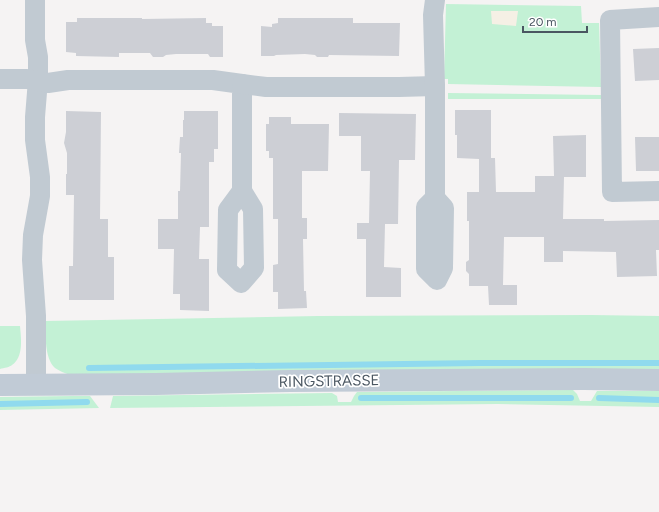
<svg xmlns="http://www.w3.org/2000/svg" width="659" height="512" viewBox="0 0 659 512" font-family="Figtree,sans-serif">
  <rect width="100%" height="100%" fill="#f5f3f3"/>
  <g fill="#c3f1d5">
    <polygon points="446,4 581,6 582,23 599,23 601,87 448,84 448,79 444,79"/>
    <polygon points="448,93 601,95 601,99 448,99"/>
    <path d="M591,315L659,316V369L70,375C65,373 59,371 55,368C44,358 46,334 45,321L318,316Z"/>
    <path d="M0,326H20C21,338 24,357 12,365C10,367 4,368 0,369Z"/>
    <polygon points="573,390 577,394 580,401 591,401 597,391 659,391 659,407 498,404 110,408 113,396 332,393 337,396 338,402 351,402 354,396 357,392"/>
    <polygon points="72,396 90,396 99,408 0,410 0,397"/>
  </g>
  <polygon fill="#f5f0e5" points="491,11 518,11 516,26 492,24"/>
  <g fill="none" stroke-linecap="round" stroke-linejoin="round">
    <g stroke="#90daee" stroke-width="6">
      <polyline points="89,368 480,363 659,363"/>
      <polyline points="361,398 571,398"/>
      <polyline points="599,398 659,400"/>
      <polyline points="0,404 87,402"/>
    </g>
  </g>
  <g fill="#cdcfd5">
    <polygon points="77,18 142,18 142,19 206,18 206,23 212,23 212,26 223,26 223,57 210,57 208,54 176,54 166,55 163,57 153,57 150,53 119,53 119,57 76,56 76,53 66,52 66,22 77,22"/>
    <polygon points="278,18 353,18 353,23 400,23 399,56 329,55 328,57 317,57 315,55 305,54 276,55 274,56 261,56 261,26 272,27 272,24 278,23"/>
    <polygon points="659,48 659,80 635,81 633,49"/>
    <polygon points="455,110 491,110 491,158 495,158 496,192 535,192 535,176 554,176 553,136 586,135 586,177 564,177 563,219 604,219 604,221 659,220 659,250 656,250 657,276 617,277 616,252 563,251 563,262 544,262 544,237 504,237 503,285 517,285 517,305 489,305 488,286 469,286 469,274 466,271 466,262 469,260 469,221 467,221 467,192 479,192 479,159 457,158 457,135 455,135"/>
    <polygon points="66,111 101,112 100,219 108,219 108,257 114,257 114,300 69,300 69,266 73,266 74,195 66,195 66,174 67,174 67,153 64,143 66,132"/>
    <polygon points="184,111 218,111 218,149 214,149 214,162 209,162 209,227 200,227 199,259 209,259 209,311 180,310 180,294 173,294 174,249 158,249 158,219 178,219 178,191 180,191 181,153 179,153 180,137 183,137 183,120 184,120"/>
    <polygon points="339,113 416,114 415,160 399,160 398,224 385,224 384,267 401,268 401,297 366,297 366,239 357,239 357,223 369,223 370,171 361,171 361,136 339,136"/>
    <polygon points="269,117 291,117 291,124 329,124 328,171 302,171 302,218 307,218 307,239 303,239 304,291 306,291 307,308 278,309 278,292 273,292 273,265 278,264 278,219 273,219 273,158 269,158 269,151 266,151 266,124 269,124"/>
    <polygon points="635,137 659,137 659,171 636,171"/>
  </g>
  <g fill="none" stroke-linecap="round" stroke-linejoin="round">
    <g stroke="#c1cad2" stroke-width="20">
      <polyline points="35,0 35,40 38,57 38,80 35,117 35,140 40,177 40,196 33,235 32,260 36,316 36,385"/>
      <polyline points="659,17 610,20 612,192 659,191"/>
      <polyline points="0,79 27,79 48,83 68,80 213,80 242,84 242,191 253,209 254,268 241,283 227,270 228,210 242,191"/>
      <polyline points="242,84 266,87 399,87 435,86"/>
      <polyline points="435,198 426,207 426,269 437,280 443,268 444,208 435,198 435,86 433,15 435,0"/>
    </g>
    <polyline stroke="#c1cbd6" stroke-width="22" points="0,385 156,384 290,381 584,379 659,380"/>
  </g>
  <g text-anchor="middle" stroke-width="3.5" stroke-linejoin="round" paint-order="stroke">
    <g font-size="15" fill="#4a5661" stroke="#fff">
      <text transform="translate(329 381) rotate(-1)" y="5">RINGSTRASSE</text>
    </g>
  </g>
  <path d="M523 26v6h64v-6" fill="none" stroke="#4a5661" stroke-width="2"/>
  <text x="529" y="26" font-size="12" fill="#4a5661" stroke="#ffffff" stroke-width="3" paint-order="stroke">20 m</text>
</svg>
